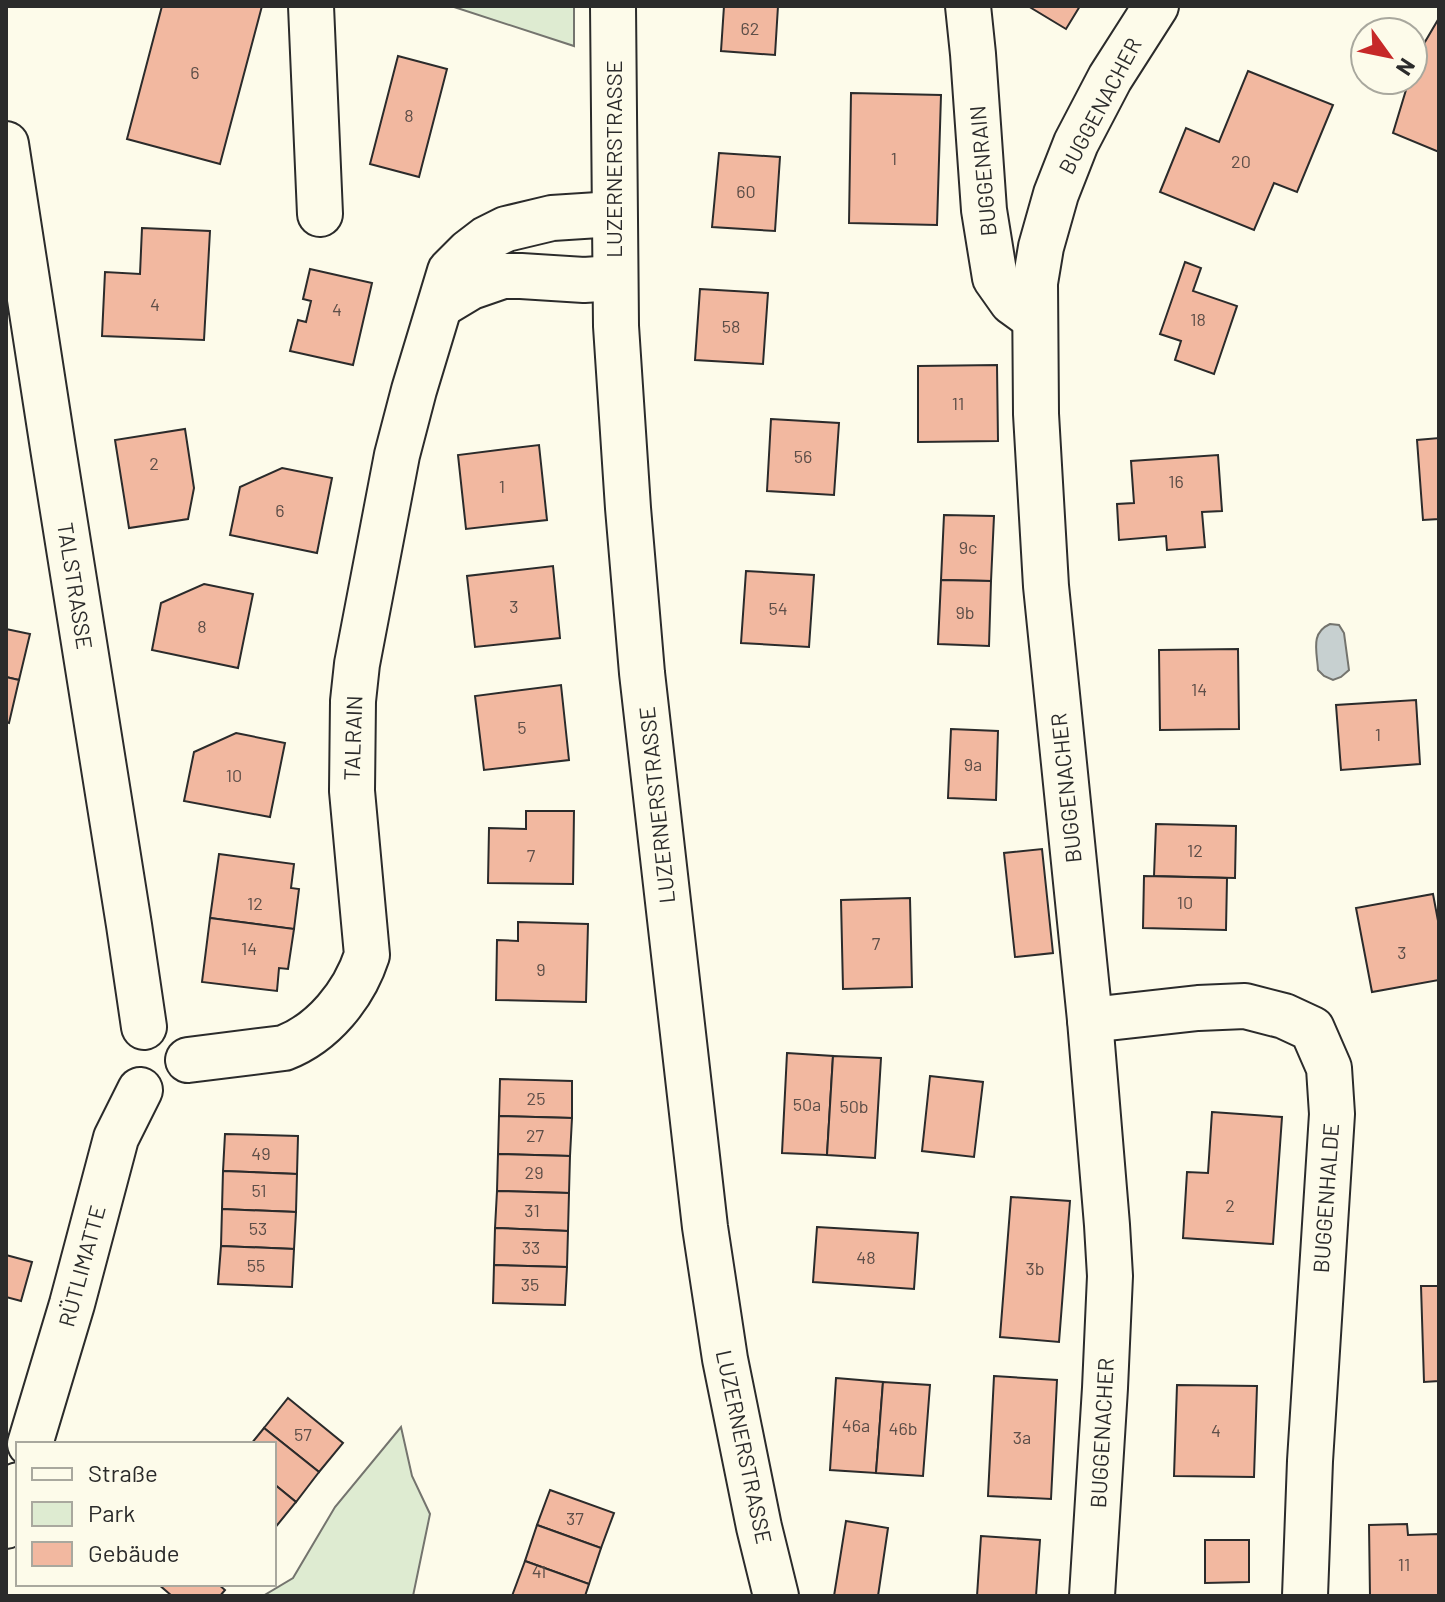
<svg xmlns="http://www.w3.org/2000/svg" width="1445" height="1602" viewBox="0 0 1445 1602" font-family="Barlow,sans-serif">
  <rect width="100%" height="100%" fill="#fdfbea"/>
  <g fill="#deebd1" stroke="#74746e" stroke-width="2">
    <polygon points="451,6 574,6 574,46"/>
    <polygon points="401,1427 412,1476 430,1514 413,1596 263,1596 293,1578 335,1507"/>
  </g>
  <path fill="#c7d0d0" stroke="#74746e" stroke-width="2" d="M1330,624L1339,625L1344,633L1349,670L1341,677L1333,680L1324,676L1318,670C1317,651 1310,633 1330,624Z"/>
  <g fill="#f2b8a0" stroke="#2b2b2b" stroke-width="2">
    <polygon points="162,6 262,6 220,164 127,139"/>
    <polygon points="724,6 778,6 775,55 721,51"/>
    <polygon points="1028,6 1080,6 1066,29"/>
    <polygon points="1439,18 1439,152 1393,133 1409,80 1413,80 1413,67 1415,59"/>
    <polygon points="398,56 447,69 419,177 370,164"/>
    <polygon points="1248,71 1333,105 1297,192 1274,183 1254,230 1160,192 1186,128 1219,142"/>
    <polygon points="851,93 941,95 937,225 849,223"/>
    <polygon points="719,153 780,157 775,231 712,227"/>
    <polygon points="142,228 210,231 204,340 102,336 105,272 140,274"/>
    <polygon points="1185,262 1201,268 1193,291 1237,306 1214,374 1175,360 1181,341 1160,334"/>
    <polygon points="310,269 372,283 353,365 290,351 298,320 306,322 311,301 303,299"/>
    <polygon points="700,289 768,293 763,364 695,360"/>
    <polygon points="997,365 998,441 918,442 918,366"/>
    <polygon points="771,419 839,423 834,495 767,491"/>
    <polygon points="185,429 194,488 188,519 129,528 115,440"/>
    <polygon points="1439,438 1439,519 1423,520 1417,440"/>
    <polygon points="539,445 547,520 466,529 458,455"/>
    <polygon points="1218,455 1222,511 1202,512 1205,547 1167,550 1166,536 1119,540 1117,504 1134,503 1131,461"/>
    <polygon points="282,468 332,478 317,553 230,535 240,487"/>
    <polygon points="944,515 994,516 991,581 941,580"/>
    <polygon points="553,566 560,638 475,647 467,576"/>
    <polygon points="746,571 814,575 809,647 741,643"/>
    <polygon points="941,580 991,581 989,646 938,644"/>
    <polygon points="204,584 253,594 238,668 152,650 161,603"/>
    <polygon points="6,629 30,634 19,680 6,677"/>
    <polygon points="1238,649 1239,729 1160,730 1159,650"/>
    <polygon points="6,677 19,680 9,723 6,722"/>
    <polygon points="561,685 569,760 484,770 475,696"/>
    <polygon points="1416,700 1420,764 1341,770 1336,705"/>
    <polygon points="951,729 998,731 996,800 948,798"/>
    <polygon points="236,733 285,743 270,817 184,801 194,752"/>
    <polygon points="526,811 574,811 573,884 488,883 489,828 526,829"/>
    <polygon points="1156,824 1236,826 1235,878 1154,876"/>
    <polygon points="1042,849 1053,953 1015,957 1004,853"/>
    <polygon points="219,854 294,864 291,888 299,889 294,929 210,918"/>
    <polygon points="1144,876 1227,878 1226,930 1143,928"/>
    <polygon points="1433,894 1439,926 1439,980 1372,992 1356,908"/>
    <polygon points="910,898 912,987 843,989 841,900"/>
    <polygon points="210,918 294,929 288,969 279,968 277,991 202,982"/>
    <polygon points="518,922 588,924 586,1002 496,1000 497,940 518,941"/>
    <polygon points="787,1053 833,1056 827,1155 782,1153"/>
    <polygon points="833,1056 881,1058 875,1158 827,1155"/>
    <polygon points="930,1076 983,1082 974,1157 922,1151"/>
    <polygon points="500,1079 572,1081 572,1118 499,1116"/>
    <polygon points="1212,1112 1282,1117 1273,1244 1183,1238 1187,1172 1208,1173"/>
    <polygon points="499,1116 572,1118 570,1156 498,1154"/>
    <polygon points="225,1134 298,1136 297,1174 223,1171"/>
    <polygon points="498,1154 570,1156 569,1193 497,1191"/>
    <polygon points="223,1171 297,1174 296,1212 222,1209"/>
    <polygon points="497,1191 569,1193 568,1231 495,1228"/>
    <polygon points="1011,1197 1070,1201 1059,1342 1000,1337"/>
    <polygon points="222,1209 296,1212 294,1249 221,1246"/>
    <polygon points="817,1227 918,1233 914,1289 813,1282"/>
    <polygon points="495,1228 568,1231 567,1267 494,1265"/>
    <polygon points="221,1246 294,1249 292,1287 218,1284"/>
    <polygon points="6,1255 32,1262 21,1301 6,1297"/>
    <polygon points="494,1265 567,1267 565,1305 493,1303"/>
    <polygon points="1421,1286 1439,1286 1439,1381 1424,1382"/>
    <polygon points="994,1376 1057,1380 1051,1499 988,1496"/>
    <polygon points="836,1378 883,1382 876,1473 830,1470"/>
    <polygon points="883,1382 930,1385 923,1476 876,1473"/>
    <polygon points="1177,1385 1257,1386 1254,1477 1174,1476"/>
    <polygon points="288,1398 343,1443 319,1472 264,1428"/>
    <polygon points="264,1428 319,1472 296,1502 274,1484 274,1444 251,1444"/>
    <polygon points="274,1484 296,1502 274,1529"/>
    <polygon points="550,1490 614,1513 601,1548 537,1525"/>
    <polygon points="846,1521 888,1528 878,1596 834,1596"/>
    <polygon points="1407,1524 1408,1535 1439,1534 1439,1596 1370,1596 1369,1525"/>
    <polygon points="537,1525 601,1548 589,1584 525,1561"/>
    <polygon points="981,1536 1040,1540 1036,1596 977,1596"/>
    <polygon points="1205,1540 1249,1540 1249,1582 1205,1583"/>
    <polygon points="525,1561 589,1584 585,1596 512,1596"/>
    <polygon points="158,1584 218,1584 225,1590 220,1596 172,1596"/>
  </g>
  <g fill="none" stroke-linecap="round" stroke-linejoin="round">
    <defs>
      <g id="minor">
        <polyline points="311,6 320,214"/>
        <polyline points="968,6 973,54 984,210 995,278 1012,302 1034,318"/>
        <polyline points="6,144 53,448 129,925 144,1027"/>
        <polyline points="441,305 471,287 503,276 521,276 584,280 615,278"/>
        <polyline points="1090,1020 1198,1008 1245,1006 1284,1016 1312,1029 1329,1068 1332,1114 1310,1461 1305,1596"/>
        <path d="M188,1060L284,1048C323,1033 354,995 367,955L352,791L353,701L357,664L397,455L414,390L450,271L469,252L486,239L506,229L552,218L614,214"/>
        <polyline points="30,1444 72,1304 116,1138 140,1090"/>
        <polyline points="6,1526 18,1485"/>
        <polyline points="1092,1596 1105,1388 1110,1276 1107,1225 1090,1020 1046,586 1036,414 1035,283 1041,247 1056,194 1076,143 1110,78 1156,6"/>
      </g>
      <polyline id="major" points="613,6 616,326 628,508 642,673 705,1227 725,1359 759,1527 776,1596"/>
    </defs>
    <use href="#minor" stroke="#2b2b2b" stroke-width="48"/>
    <use href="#major" stroke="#2b2b2b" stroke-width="48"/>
    <use href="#minor" stroke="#fdfbea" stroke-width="44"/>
    <use href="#major" stroke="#fdfbea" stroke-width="44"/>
  </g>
  <g text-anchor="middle" stroke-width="6" stroke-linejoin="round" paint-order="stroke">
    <g font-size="18" fill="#5d4e48">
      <text x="750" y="35">62</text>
      <text x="195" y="79">6</text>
      <text x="409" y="122">8</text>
      <text x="894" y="165">1</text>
      <text x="1241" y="168">20</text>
      <text x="746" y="198">60</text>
      <text x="155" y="311">4</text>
      <text x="337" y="316">4</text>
      <text x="1198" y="326">18</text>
      <text x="731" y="333">58</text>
      <text x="958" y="410">11</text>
      <text x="803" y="463">56</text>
      <text x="154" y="470">2</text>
      <text x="1176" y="488">16</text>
      <text x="502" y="493">1</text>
      <text x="280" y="517">6</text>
      <text x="968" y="554">9c</text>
      <text x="514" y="613">3</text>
      <text x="778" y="615">54</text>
      <text x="965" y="619">9b</text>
      <text x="202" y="633">8</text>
      <text x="1199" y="696">14</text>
      <text x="522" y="734">5</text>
      <text x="1378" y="741">1</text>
      <text x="973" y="771">9a</text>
      <text x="234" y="782">10</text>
      <text x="1195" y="857">12</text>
      <text x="531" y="862">7</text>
      <text x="1185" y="909">10</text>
      <text x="255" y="910">12</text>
      <text x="876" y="950">7</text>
      <text x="249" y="955">14</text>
      <text x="1402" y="959">3</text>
      <text x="541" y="976">9</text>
      <text x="536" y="1105">25</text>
      <text x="807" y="1111">50a</text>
      <text x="854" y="1113">50b</text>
      <text x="535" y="1142">27</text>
      <text x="261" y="1160">49</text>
      <text x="534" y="1179">29</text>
      <text x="259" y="1197">51</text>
      <text x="1230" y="1212">2</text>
      <text x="532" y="1217">31</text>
      <text x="258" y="1235">53</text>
      <text x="531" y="1254">33</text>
      <text x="866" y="1264">48</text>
      <text x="256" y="1272">55</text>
      <text x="1035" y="1275">3b</text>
      <text x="530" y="1291">35</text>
      <text x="856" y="1432">46a</text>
      <text x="903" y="1435">46b</text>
      <text x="1216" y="1437">4</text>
      <text x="303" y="1441">57</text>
      <text x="1022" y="1444">3a</text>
      <text x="575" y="1525">37</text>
      <text x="1404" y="1571">11</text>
      <text x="539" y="1578">41</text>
    </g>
    <g font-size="22" fill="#2b2b2b" stroke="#fdfbea">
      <text transform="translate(1100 106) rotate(-62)" y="8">BUGGENACHER</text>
      <text transform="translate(614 159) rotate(-90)" y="8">LUZERNERSTRASSE</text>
      <text transform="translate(983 171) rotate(-95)" y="8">BUGGENRAIN</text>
      <text transform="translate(75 586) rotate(81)" y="8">TALSTRASSE</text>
      <text transform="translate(353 738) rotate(-88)" y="8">TALRAIN</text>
      <text transform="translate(1066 788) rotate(-96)" y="8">BUGGENACHER</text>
      <text transform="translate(657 805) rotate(-96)" y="8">LUZERNERSTRASSE</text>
      <text transform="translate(1326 1198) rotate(-86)" y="8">BUGGENHALDE</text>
      <text transform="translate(82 1266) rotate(-75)" y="8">RÜTLIMATTE</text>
      <text transform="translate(1102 1433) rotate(-87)" y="8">BUGGENACHER</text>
      <text transform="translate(744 1447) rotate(78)" y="8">LUZERNERSTRASSE</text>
    </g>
  </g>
  <rect width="1445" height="1602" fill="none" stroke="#2b2b2b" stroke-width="16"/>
  <rect x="16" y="1442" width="260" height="144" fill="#fdfbea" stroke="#a9a89e" stroke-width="2"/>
  <rect x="32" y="1468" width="40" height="12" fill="#fdfbea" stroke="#a9a89e" stroke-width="2"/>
  <text x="88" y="1482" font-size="24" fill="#2b2b2b">Straße</text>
  <rect x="32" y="1502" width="40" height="24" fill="#deebd1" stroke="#a9a89e" stroke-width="2"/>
  <text x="88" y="1522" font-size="24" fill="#2b2b2b">Park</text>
  <rect x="32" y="1542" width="40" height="24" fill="#f2b8a0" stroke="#a9a89e" stroke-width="2"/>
  <text x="88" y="1562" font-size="24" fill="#2b2b2b">Gebäude</text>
  <g transform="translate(1389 56) rotate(123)"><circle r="38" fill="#fdfbea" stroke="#a9a89e" stroke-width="2"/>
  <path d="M0-6L14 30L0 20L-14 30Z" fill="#c62828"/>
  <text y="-12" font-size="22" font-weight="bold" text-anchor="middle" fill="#2b2b2b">N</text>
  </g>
</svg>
